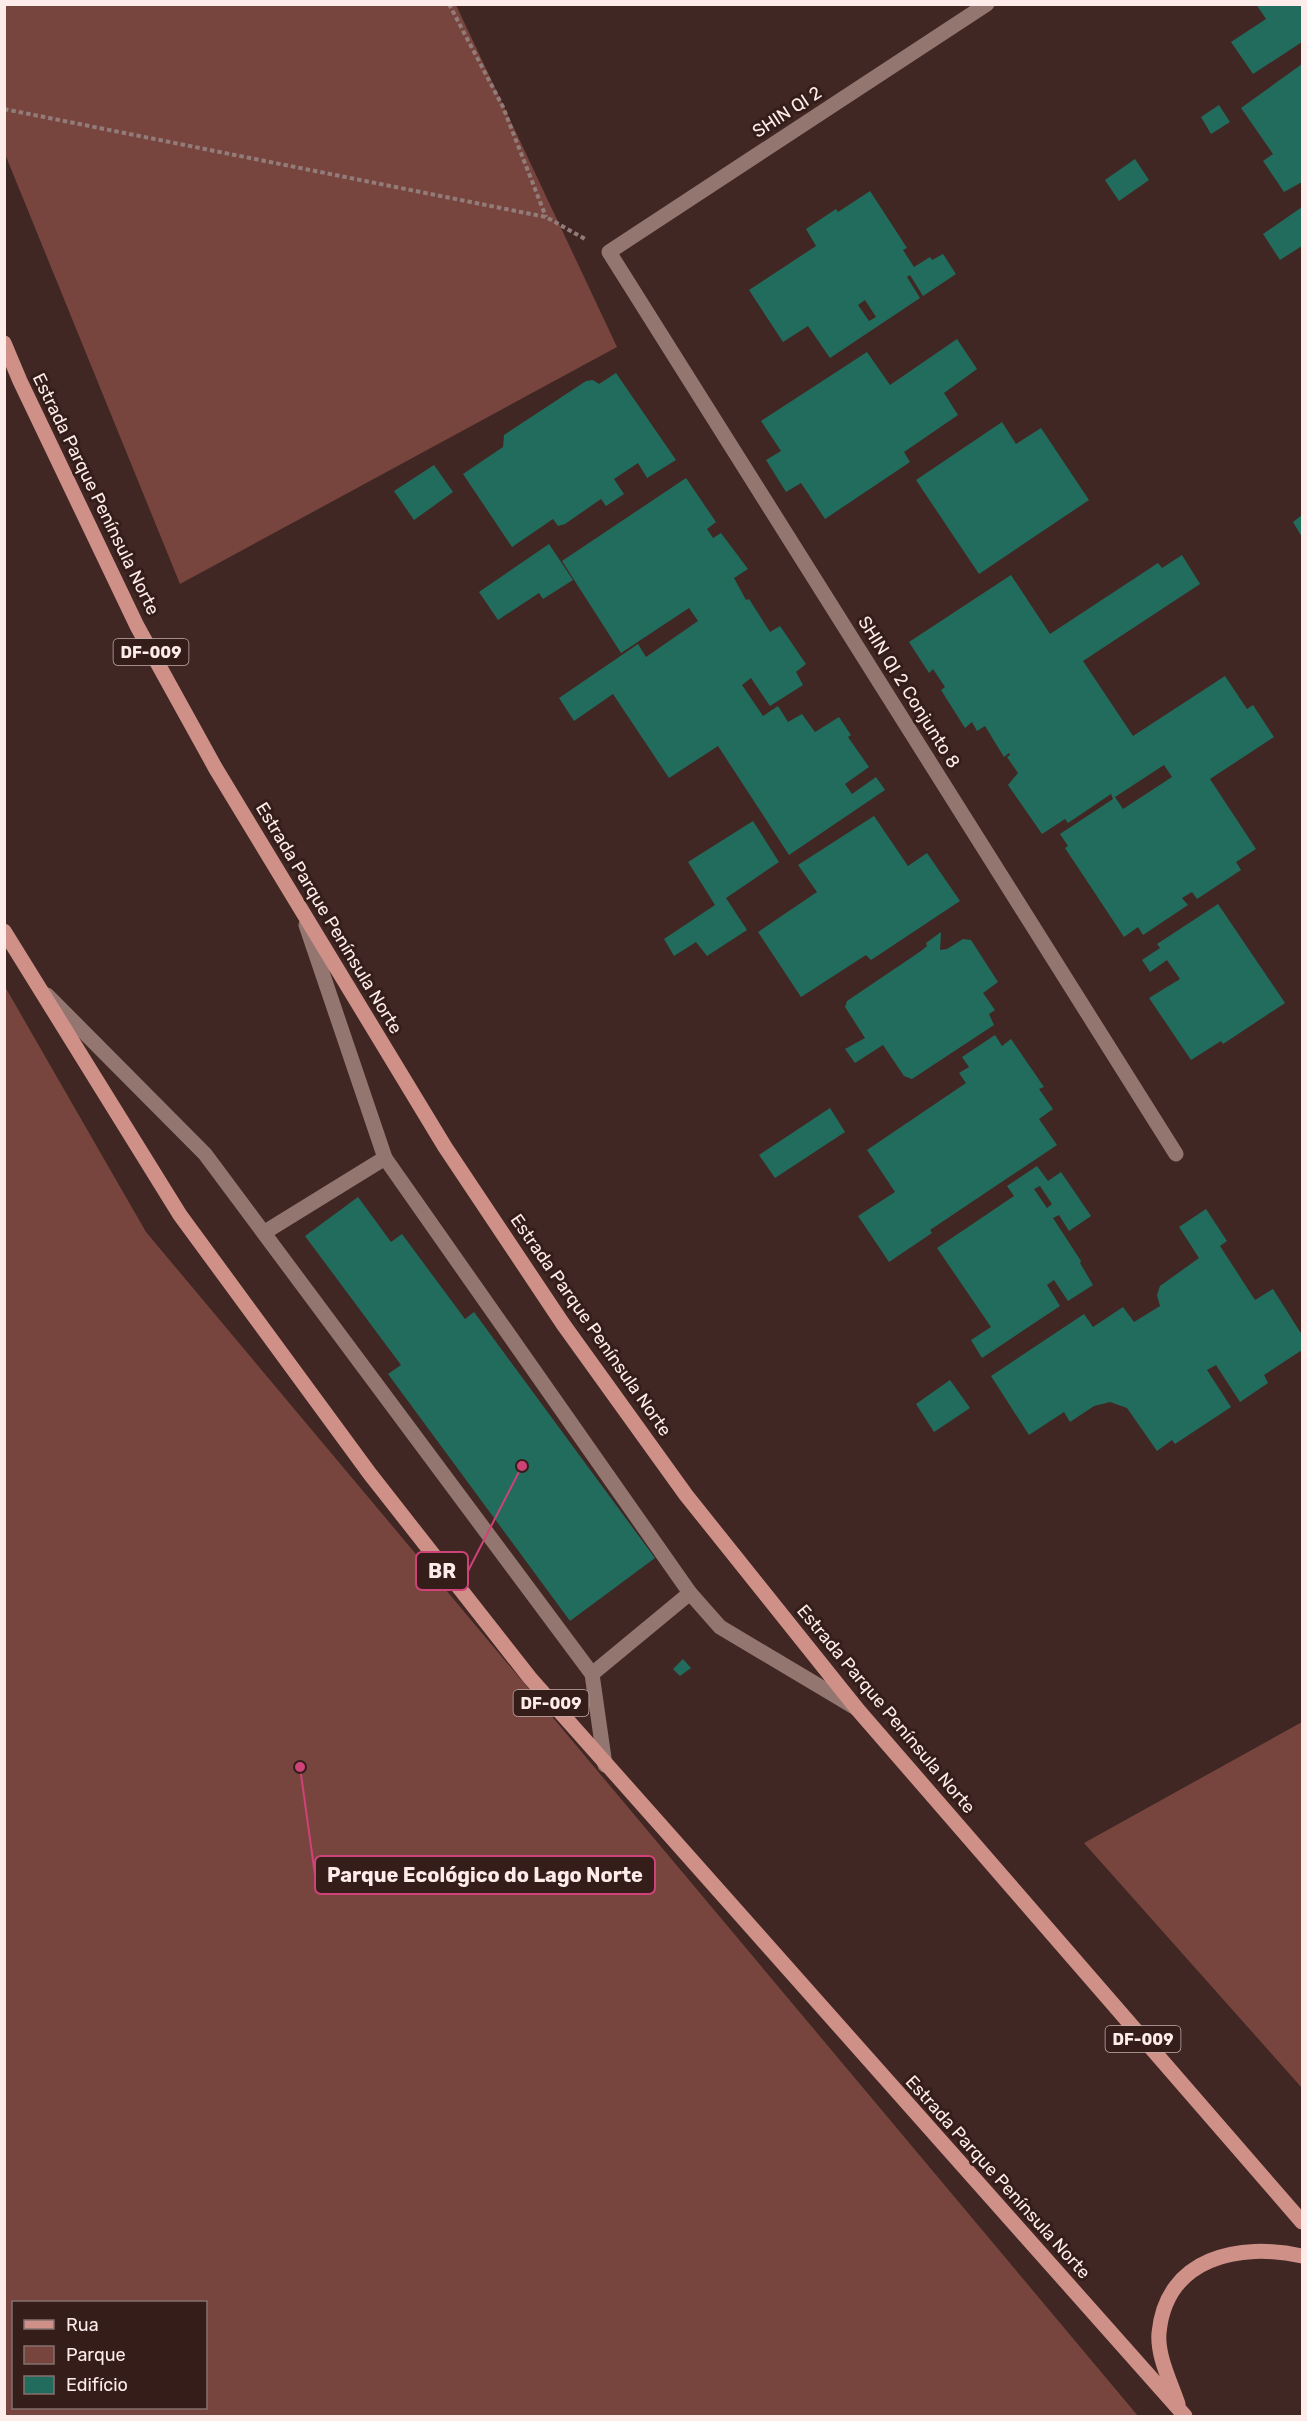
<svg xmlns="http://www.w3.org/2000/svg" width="1307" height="2421" viewBox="0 0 1307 2421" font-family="Rubik,sans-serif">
  <rect width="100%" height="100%" fill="#402723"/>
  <g fill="#77453e" fill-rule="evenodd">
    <polygon points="4,5 456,5 617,347 180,584 5,154"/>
    <path d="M4,985L146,1232L1138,2416H5ZM14,2302H206V2408H14Z"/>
    <polygon points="1302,1722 1302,2088 1084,1843"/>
  </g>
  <g fill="#226c5d" fill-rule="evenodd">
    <polygon points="1256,4 1302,4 1302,42 1253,74 1231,42 1266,19"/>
    <polygon points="1302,64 1302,182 1284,192 1263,161 1273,154 1241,108"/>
    <polygon points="1219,105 1230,122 1211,134 1201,117"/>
    <polygon points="1135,159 1149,180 1119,201 1105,180"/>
    <path d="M870,191L907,248L903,250L914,267L930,257L932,260L943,254L956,274L923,296L910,275L907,277L920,298L830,358L808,326L783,342L749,290L816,246L806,229L836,209L838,212ZM865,300L876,317L869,321L858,305Z"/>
    <polygon points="1302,207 1302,246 1280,260 1263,234"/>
    <polygon points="957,339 977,369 944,393 958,415 904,452 910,462 825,519 801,483 786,492 766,460 781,451 761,421 867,352 890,385"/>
    <polygon points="616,373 676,460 647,478 638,463 614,479 624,494 606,506 601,499 565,524 558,526 553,519 512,547 463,474 503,447 504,435 586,381 593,380 599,384"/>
    <polygon points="1002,422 1016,444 1041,428 1089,500 979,574 916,480"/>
    <polygon points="434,465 453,492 414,520 394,491"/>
    <polygon points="686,478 716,522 707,529 713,538 721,533 748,569 734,578 746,600 749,599 770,632 780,626 806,664 796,672 803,685 770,706 751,678 742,685 763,716 778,706 788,722 802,714 815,732 839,717 851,735 848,737 869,767 845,784 852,794 876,777 885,790 789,855 718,746 669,778 613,694 574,721 559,698 638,644 646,657 698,621 689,608 621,653 562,561"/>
    <polygon points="1302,515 1302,537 1293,522"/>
    <polygon points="549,544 573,580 543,599 539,593 498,620 479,592"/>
    <path d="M1182,555L1200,584L1083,661L1133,736L1225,676L1247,709L1253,705L1274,737L1210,779L1256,849L1236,862L1241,870L1197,899L1192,892L1182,898L1188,905L1143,935L1138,927L1124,937L1065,848L1068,846L1060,834L1113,799L1111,794L1068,823L1065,819L1042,834L1008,785L1018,773L1007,757L1010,755L1009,753L1004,757L985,726L977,731L972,722L965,728L941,690L945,687L933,669L929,673L909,642L1011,575L1050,634L1158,563L1162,568ZM1164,765L1172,777L1123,809L1115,797Z"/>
    <polygon points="874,816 908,866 927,853 960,901 871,960 866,955 801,997 758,932 817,892 798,865"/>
    <polygon points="753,821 779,862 726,898 747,930 707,956 696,942 674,956 664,939 715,905 688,862"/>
    <polygon points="1218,904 1285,1003 1223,1044 1221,1041 1191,1060 1149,998 1180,979 1167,960 1150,972 1142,960 1160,948 1157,944"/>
    <polygon points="941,932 940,950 947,949 963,939 971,940 998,982 983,993 995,1010 989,1014 994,1025 912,1079 904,1076 883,1045 855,1063 845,1049 865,1038 845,1007 847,1001 921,951 927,946 926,943"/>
    <polygon points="995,1035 1002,1046 1011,1039 1044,1087 1039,1089 1053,1109 1039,1119 1057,1145 930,1230 932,1233 889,1262 858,1216 895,1192 867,1150 966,1083 959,1073 969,1067 962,1057"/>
    <polygon points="830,1108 845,1132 775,1178 759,1155"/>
    <path d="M1037,1166L1048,1181L1061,1172L1091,1216L1069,1231L1059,1215L1053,1218L1081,1261L1080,1263L1093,1285L1068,1301L1054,1280L1047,1285L1060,1306L982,1358L971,1340L991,1327L937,1248L1014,1196L1007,1186ZM1040,1186L1052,1204L1047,1208L1034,1189Z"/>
    <polygon points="358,1197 391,1242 402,1234 465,1319 474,1312 655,1558 570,1621 388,1374 401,1365 305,1236"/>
    <polygon points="1206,1209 1227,1241 1220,1246 1255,1300 1273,1289 1302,1335 1302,1350 1264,1375 1268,1383 1240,1402 1216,1365 1207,1370 1231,1407 1175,1444 1172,1440 1157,1451 1127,1408 1110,1402 1094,1406 1070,1422 1064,1412 1029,1435 991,1376 1084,1314 1093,1327 1123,1307 1134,1322 1160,1306 1157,1295 1160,1286 1199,1258 1179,1227"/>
    <polygon points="950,1380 970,1408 934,1432 916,1404"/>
    <polygon points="683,1659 691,1668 680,1676 673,1669"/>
  </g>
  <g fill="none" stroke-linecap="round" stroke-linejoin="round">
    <g stroke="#927c79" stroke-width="4" stroke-dasharray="4.5 3" stroke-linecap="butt">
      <polyline points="449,4 503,107 546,217"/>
      <polyline points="4,109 546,217 585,239"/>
    </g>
    <g stroke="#947671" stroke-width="15">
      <polyline points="306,925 385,1158 690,1593 720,1627 856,1708"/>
      <polyline points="47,995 205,1154 592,1674 605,1765"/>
      <polyline points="265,1232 385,1158"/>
      <polyline points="592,1674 690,1593"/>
    </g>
    <polyline stroke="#947671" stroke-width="15" points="987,4 609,252 1176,1154"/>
    <g stroke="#cf9088" stroke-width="15">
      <polyline points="4,343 20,381 137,626 216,769 445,1147 563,1324 686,1495 858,1710 1302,2222"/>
      <polyline points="4,931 180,1215 370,1474 530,1678 1185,2416"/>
      <path d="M1178,2404C1171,2383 1157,2356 1159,2333C1166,2257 1240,2242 1302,2256"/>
    </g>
  </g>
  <g text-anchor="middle" stroke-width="6" stroke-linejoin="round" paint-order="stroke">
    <g fill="#351d1a" stroke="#c2aeac" stroke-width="1.5">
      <rect x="113.5" y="639" width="75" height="26" rx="4.5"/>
      <rect x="513.5" y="1690" width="75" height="26" rx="4.5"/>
      <rect x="1105.5" y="2026" width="75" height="26" rx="4.5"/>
    </g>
    <g font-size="16" font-weight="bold" fill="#feecea">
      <text x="151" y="658">DF-009</text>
      <text x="551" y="1709">DF-009</text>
      <text x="1143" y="2045">DF-009</text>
    </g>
    <g font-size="18" fill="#feecea" stroke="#351d1a">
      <text transform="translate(787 112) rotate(-33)" y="6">SHIN QI 2</text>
      <text transform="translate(96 494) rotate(64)" y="6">Estrada Parque Península Norte</text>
      <text transform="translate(909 692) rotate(58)" y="6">SHIN QI 2 Conjunto 8</text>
      <text transform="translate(329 918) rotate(59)" y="6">Estrada Parque Península Norte</text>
      <text transform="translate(591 1325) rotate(55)" y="6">Estrada Parque Península Norte</text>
      <text transform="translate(886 1709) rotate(50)" y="6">Estrada Parque Península Norte</text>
      <text transform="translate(998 2177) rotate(48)" y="6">Estrada Parque Península Norte</text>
    </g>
  </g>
  <path fill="none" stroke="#ce4278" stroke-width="2" d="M522 1466L468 1571M300 1767L315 1875"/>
  <g fill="#ce4278" stroke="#351d1a" stroke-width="2">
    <circle cx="522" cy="1466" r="6"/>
    <circle cx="300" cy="1767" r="6"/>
  </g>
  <g fill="#351d1a" stroke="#ce4278" stroke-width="2">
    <rect x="416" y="1552" width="52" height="38" rx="6"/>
    <rect x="315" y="1856" width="340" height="38" rx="6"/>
  </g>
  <g font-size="20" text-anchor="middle" font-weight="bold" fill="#feecea">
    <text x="442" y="1578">BR</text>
    <text x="485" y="1882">Parque Ecológico do Lago Norte</text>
  </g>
  <rect width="1307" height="2421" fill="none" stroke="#feecea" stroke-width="12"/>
  <rect x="12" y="2301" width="195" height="108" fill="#351d1a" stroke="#85706d" stroke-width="1.5"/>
  <rect x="24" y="2320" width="30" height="9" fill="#cf9088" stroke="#85706d" stroke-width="1.5"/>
  <text x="66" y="2331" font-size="18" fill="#feecea">Rua</text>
  <rect x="24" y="2346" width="30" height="18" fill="#77453e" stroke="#85706d" stroke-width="1.5"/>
  <text x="66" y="2361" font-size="18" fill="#feecea">Parque</text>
  <rect x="24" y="2376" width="30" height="18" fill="#226c5d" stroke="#85706d" stroke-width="1.5"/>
  <text x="66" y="2391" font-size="18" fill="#feecea">Edifício</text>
</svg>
